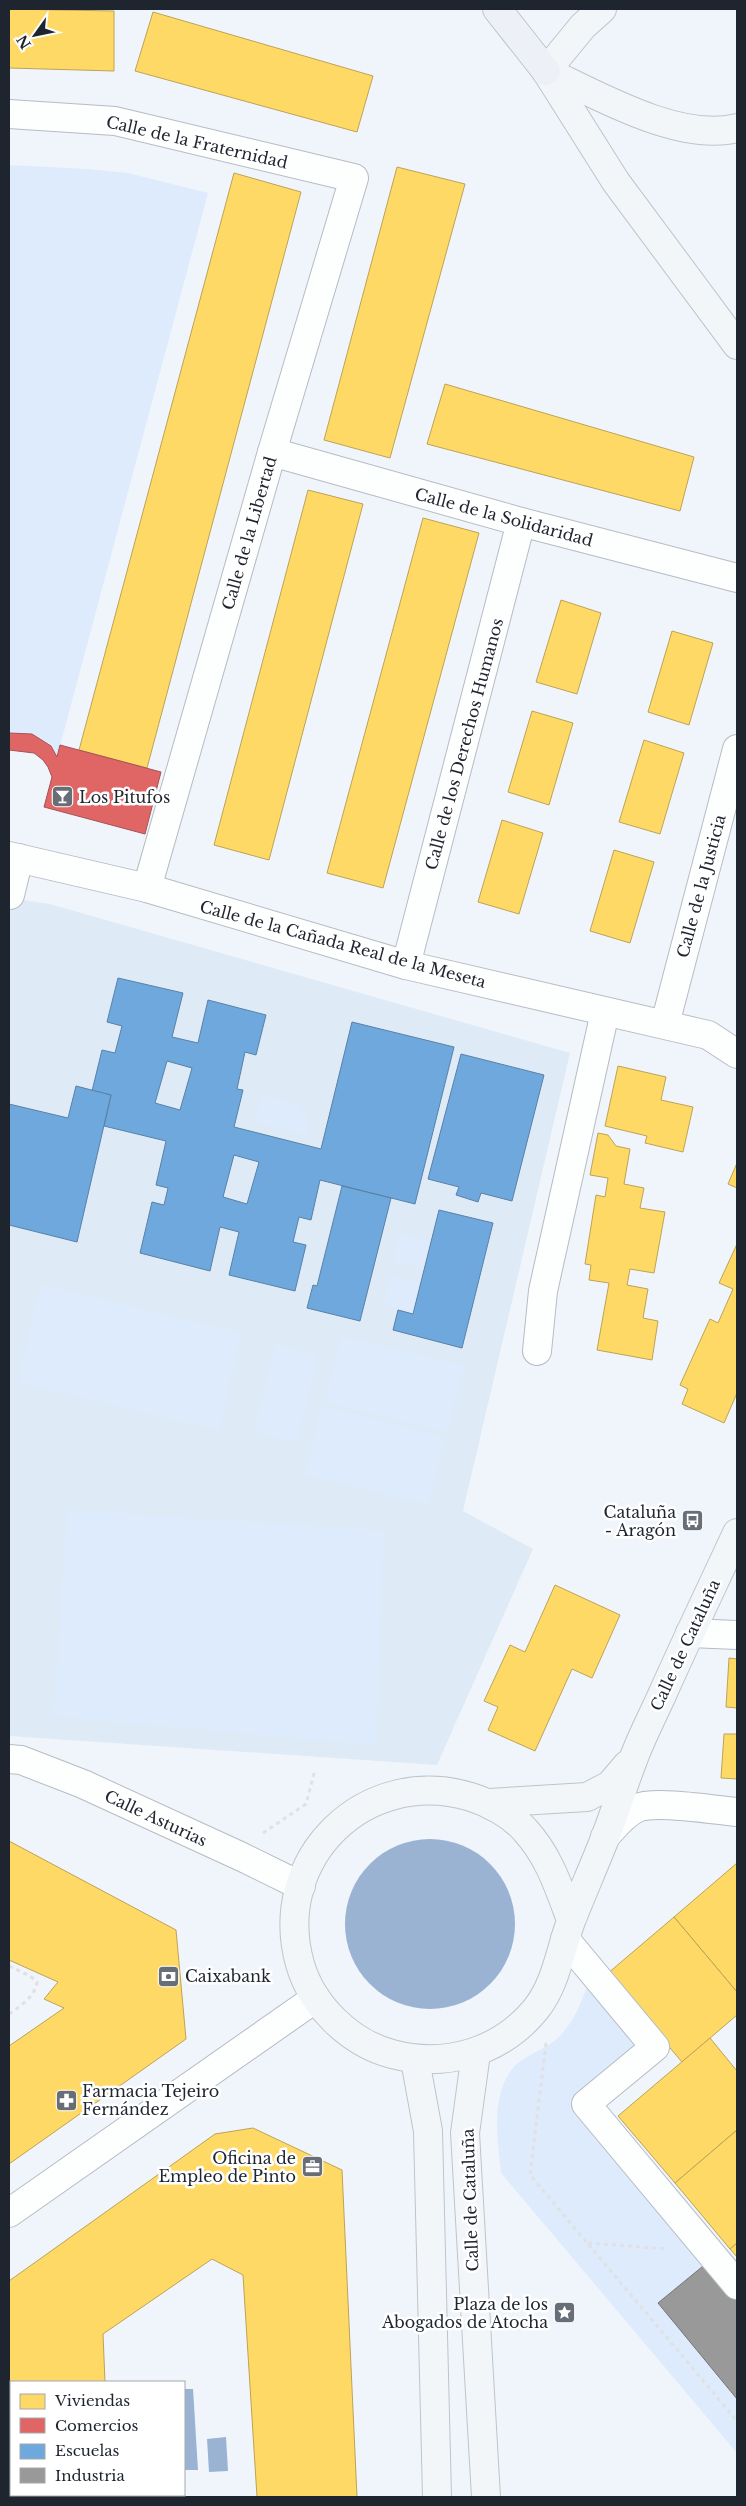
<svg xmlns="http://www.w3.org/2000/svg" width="746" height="2506" viewBox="0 0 746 2506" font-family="'Libre Baskerville',serif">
  <rect width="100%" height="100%" fill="#f0f5fb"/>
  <polygon fill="#dfeaf7" points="9,898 50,904 570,1053 463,1511 533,1549 437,1765 9,1736"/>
  <g fill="#deebfc">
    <path d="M9,165L88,169L128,173L208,193L57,757C45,736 31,734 9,733Z"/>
    <polygon points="261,1095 300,1106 309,1121 306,1135 254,1122"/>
    <polygon points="400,1233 430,1241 423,1269 393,1261"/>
    <polygon points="390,1276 419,1283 413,1312 383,1305"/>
    <polygon points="40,1285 241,1333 219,1430 18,1382"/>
    <polygon points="341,1336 464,1366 447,1433 325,1402"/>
    <polygon points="276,1344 318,1355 297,1443 254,1432"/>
    <polygon points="321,1406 445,1437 428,1504 305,1474"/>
    <polygon points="67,1510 384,1531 376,1745 54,1716"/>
    <path d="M594,1966L666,2051L602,2104L737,2266V2453L501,2173C498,2140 490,2098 512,2069C521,2057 541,2051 553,2042C576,2024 585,1993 594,1966Z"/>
  </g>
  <g fill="#9bb3d3">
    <circle cx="430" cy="1924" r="85"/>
    <polygon points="184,2389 193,2389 198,2470 184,2470"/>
    <polygon points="226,2437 228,2471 209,2472 207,2439"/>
  </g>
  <g fill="#ffd966" stroke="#bca356">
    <polygon points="9,9 114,11 114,71 9,68"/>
    <polygon points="153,12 373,76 357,132 135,71"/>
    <polygon points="397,167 465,184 390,458 324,440"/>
    <polygon points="234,173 301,192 147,768 79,750"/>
    <polygon points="445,384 694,457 680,511 427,444"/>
    <polygon points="308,490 363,504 269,860 214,845"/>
    <polygon points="423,518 479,533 383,888 327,873"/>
    <polygon points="561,600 601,613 577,694 536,682"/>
    <polygon points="672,631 713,643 689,725 648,712"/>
    <polygon points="532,711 573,723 549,805 508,792"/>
    <polygon points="644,740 684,753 660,834 619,822"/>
    <polygon points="502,820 543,833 519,914 478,902"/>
    <polygon points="614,850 654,862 630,943 590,931"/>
    <polygon points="618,1066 666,1077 661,1100 693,1107 683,1152 645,1143 647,1136 605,1126"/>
    <polygon points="598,1133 608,1135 616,1146 630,1149 624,1184 644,1188 640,1208 665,1212 654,1273 630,1269 627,1285 648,1289 643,1318 658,1321 652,1360 597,1350 609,1283 589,1280 591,1265 585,1264 596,1195 605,1197 608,1178 590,1175"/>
    <polygon points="737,1163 737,1188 728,1184"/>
    <polygon points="737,1244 737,1393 724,1423 682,1404 688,1389 680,1385 710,1319 718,1323 733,1289 719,1283"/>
    <polygon points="555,1585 620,1615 592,1678 572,1669 535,1751 488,1730 498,1707 484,1701 510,1645 525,1652"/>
    <polygon points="729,1658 737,1659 737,1708 726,1707"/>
    <polygon points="724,1734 737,1734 737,1779 721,1778"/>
    <polygon points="9,1841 176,1930 186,2039 9,2164 9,2046 64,2008 44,1999 58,1982 9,1960"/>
    <polygon points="737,1863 737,1992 674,1917"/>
    <polygon points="674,1917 737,1992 737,2015 682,2062 607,1974"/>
    <polygon points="710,2038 737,2071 737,2130 675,2183 618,2116"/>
    <polygon points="253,2128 342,2170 357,2497 257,2497 243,2275 212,2259 103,2334 105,2382 11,2382 11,2492 9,2447 9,2281 215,2134"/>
    <polygon points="737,2130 737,2243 730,2249 675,2183"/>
    <polygon points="737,2243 737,2257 730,2249"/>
    <polygon points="11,2495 111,2495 111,2497 12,2497"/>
  </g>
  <polygon fill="#e06666" stroke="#a65256" points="9,733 32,734 51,746 57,757 60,745 161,772 145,834 44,807 52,777 48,767 43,760 34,753 9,750"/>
  <g fill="#6fa8dc" stroke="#5781a8" fill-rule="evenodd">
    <path d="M118,978L183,993L172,1037L198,1043L208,1000L266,1015L256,1055L245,1052L237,1089L243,1090L234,1127L321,1149L352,1022L454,1047L415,1204L320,1180L311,1220L299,1217L293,1242L306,1245L295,1291L229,1275L239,1232L220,1227L210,1271L140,1253L152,1202L164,1205L168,1188L156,1185L166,1141L104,1126L111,1095L92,1091L102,1050L115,1053L122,1026L107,1022ZM167,1061L192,1068L180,1110L155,1103ZM234,1155L259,1162L247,1204L223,1197Z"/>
    <polygon points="461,1054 544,1075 512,1201 481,1193 478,1202 456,1195 459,1187 428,1179"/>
    <polygon points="76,1086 111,1095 77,1242 9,1225 9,1104 68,1118"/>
    <polygon points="342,1186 391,1198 360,1321 307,1308 313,1285 317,1286"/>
    <polygon points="439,1210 493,1223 462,1348 393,1330 398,1310 413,1314"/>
  </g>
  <polygon fill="#999" stroke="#747679" points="708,2262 737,2296 737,2399 658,2303"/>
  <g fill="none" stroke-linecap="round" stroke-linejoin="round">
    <defs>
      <g id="minor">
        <polyline points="9,114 115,121 354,178 272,452 147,888"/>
        <polyline points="272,452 521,522 737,578"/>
        <polyline points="9,856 147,888 406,965 708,1035 737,1054"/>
        <polyline points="10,895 19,858"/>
        <polyline points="406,965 521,522"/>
        <polyline points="665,1024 737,749"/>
        <polyline points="537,1351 543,1291 605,1012"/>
        <polyline points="690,1633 737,1635"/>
        <polyline points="9,1759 21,1760 83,1784 242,1857 301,1886"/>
        <path d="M605,1837C615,1826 624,1814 637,1808C654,1800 716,1810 737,1812"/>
        <polyline points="565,1939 655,2047 586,2104 737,2285"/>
        <polyline points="9,2213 316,1998"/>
      </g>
      <g id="major">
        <polyline points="546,71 616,182 737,345"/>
        <path d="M546,71C597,95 680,143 737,128"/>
        <polyline points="546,71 583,26 602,9"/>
        <polyline points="489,1803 587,1797 610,1785 627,1765"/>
        <path d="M571,1920C559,1888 549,1856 525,1830C512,1815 490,1803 471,1797C366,1765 270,1858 300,1964C312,2006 350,2043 392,2054C445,2068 500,2053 536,2009C556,1984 560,1951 571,1921C582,1893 594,1866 605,1838C615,1812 623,1786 633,1760C641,1738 652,1717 662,1695C686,1641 712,1587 737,1533"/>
        <polyline points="476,2053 465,2133 486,2497"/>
        <polyline points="415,2060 428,2131 437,2497"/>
      </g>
      <polyline id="highway" points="497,9 546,71"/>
    </defs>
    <use href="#minor" stroke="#b6bcc3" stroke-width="30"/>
    <use href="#major" stroke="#bdc4cb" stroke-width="30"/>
    <use href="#highway" stroke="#bdc4cb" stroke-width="30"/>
    <g stroke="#dfe1e2" stroke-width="3" stroke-dasharray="4 4" stroke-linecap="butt">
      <polyline points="263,1833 306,1804 315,1770"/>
      <path d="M9,1966L30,1976L37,1982C35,1997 20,2006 9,2014"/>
      <polyline points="546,2043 530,2175 737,2421"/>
      <polyline points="588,2243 667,2249"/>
    </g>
    <use href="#minor" stroke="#fdfefe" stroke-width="28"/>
    <use href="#major" stroke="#f3f6f9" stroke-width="28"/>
    <use href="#highway" stroke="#edf1f7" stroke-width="28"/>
  </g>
  <defs>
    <symbol id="bar-square" viewBox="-11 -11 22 22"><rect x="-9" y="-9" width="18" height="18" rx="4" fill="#686e76" stroke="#fff"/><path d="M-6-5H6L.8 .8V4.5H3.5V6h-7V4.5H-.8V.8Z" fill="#fff"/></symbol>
    <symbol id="bus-square" viewBox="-11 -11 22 22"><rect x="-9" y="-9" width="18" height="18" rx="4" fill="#686e76" stroke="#fff"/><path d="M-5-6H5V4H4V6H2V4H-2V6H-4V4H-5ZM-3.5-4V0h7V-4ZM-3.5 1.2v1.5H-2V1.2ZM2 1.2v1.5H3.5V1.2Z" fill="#fff"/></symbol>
    <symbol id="bank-square" viewBox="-11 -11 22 22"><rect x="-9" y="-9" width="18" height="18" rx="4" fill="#686e76" stroke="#fff"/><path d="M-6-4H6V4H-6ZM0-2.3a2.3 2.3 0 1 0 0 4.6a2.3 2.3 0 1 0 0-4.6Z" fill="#fff"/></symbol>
    <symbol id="pharmacy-square" viewBox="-11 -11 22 22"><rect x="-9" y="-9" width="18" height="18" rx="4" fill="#686e76" stroke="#fff"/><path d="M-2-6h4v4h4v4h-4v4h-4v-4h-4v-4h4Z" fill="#fff"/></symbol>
    <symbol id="office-square" viewBox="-11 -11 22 22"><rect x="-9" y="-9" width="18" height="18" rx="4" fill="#686e76" stroke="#fff"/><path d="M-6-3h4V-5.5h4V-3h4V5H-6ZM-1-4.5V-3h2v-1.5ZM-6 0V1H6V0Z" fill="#fff"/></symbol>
    <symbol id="sight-square" viewBox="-11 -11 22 22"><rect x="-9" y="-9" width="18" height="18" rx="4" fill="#686e76" stroke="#fff"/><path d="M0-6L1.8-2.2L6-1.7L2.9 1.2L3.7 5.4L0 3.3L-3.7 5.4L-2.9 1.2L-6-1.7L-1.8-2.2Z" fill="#fff"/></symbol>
  </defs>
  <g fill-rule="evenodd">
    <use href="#bar-square" x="50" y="784" width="25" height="25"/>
    <use href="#bus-square" x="680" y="1508" width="25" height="25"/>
    <use href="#bank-square" x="156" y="1964" width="25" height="25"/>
    <use href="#pharmacy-square" x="54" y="2088" width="25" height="25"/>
    <use href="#office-square" x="300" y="2154" width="25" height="25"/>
    <use href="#sight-square" x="552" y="2300" width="25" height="25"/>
  </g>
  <g text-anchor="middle" stroke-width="5" stroke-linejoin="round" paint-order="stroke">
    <g font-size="16" fill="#1e252f" stroke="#fff">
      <text transform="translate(197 142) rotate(13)" y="6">Calle de la Fraternidad</text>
      <text transform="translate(504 517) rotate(15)" y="6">Calle de la Solidaridad</text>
      <text transform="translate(249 533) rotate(-74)" y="6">Calle de la Libertad</text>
      <text transform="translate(464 744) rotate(-75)" y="6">Calle de los Derechos Humanos</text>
      <text transform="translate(701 886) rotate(-75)" y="6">Calle de la Justicia</text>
      <text transform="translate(343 944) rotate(15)" y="6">Calle de la Cañada Real de la Meseta</text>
      <text transform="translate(685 1645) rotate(-65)" y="6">Calle de Cataluña</text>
      <text transform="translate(156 1818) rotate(25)" y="6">Calle Asturias</text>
      <text transform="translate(470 2200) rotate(-92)" y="6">Calle de Cataluña</text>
    </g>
    <g font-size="16" fill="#1e252f" stroke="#fff" text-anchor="start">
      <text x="79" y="803">Los Pitufos</text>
      <text x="676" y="1518" text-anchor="end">Cataluña<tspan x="676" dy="18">- Aragón</tspan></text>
      <text x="185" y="1982">Caixabank</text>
      <text x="82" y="2097">Farmacia Tejeiro<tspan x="82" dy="18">Fernández</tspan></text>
      <text x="296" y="2164" text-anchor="end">Oficina de<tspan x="296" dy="18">Empleo de Pinto</tspan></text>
      <text x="548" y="2310" text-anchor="end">Plaza de los<tspan x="548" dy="18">Abogados de Atocha</tspan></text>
    </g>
  </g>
  <rect width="746" height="2506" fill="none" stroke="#1e252f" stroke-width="20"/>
  <rect x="10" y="2381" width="175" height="115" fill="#ffffff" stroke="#a5a8ac"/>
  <rect x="20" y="2394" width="25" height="15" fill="#ffd966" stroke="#a5a8ac"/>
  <text x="55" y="2406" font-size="15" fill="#1e252f">Viviendas</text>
  <rect x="20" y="2418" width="25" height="15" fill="#e06666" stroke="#a5a8ac"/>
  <text x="55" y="2431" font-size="15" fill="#1e252f">Comercios</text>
  <rect x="20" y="2444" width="25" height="15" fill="#6fa8dc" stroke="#a5a8ac"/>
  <text x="55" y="2456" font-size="15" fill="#1e252f">Escuelas</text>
  <rect x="20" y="2468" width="25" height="15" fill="#999999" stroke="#a5a8ac"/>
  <text x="55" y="2481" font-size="15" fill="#1e252f">Industria</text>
  <g transform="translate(35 35) rotate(237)" stroke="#ffffff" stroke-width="4" paint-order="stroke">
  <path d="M0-4L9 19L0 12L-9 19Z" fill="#1e252f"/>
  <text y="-8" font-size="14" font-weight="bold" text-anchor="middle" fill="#1e252f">N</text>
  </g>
</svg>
